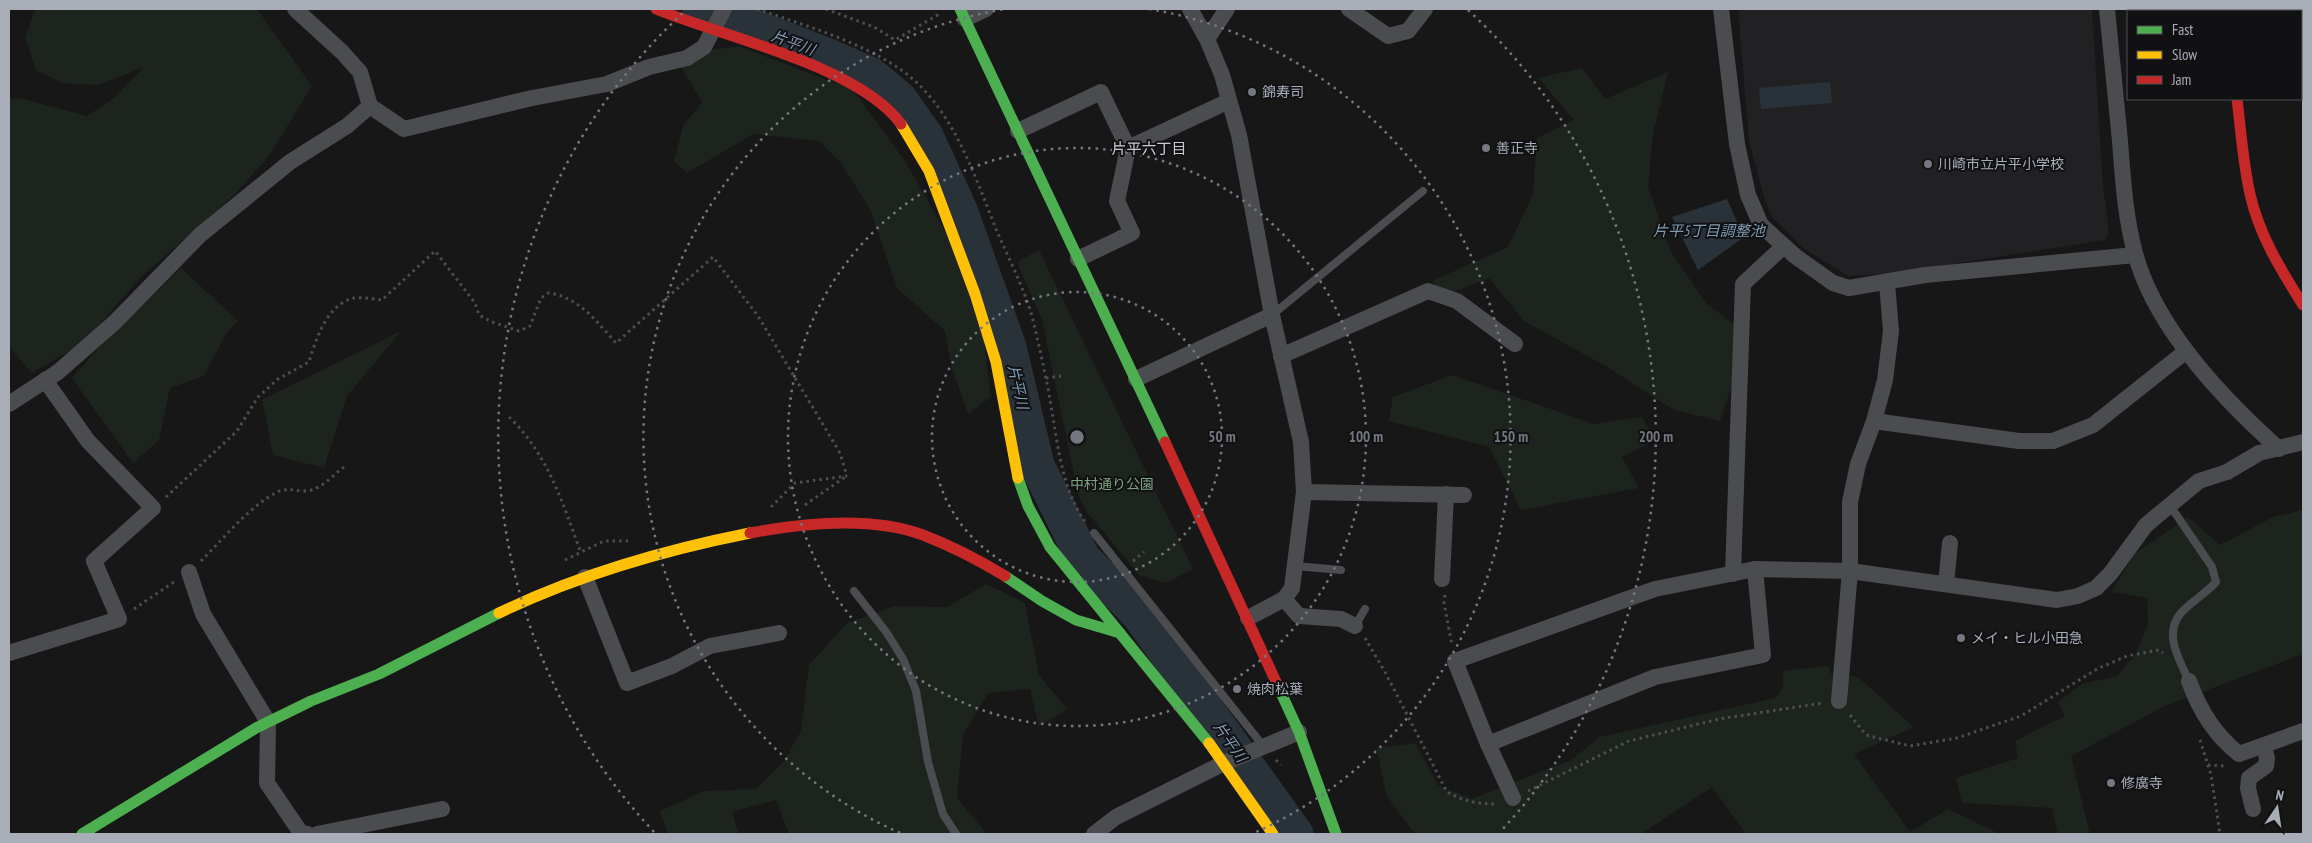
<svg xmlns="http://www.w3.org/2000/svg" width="2312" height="843" viewBox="0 0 2312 843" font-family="'PT Sans Narrow','Noto Sans JP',sans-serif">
  <rect width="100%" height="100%" fill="#171717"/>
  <polygon fill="#212123" points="1738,9 2092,9 2103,187 2109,232 2105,240 1888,274 1848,276 1803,248 1772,217 1764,197 1749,141"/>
  <g fill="#1d241e">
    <polygon points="35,9 257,9 312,86 269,156 232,197 140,278 93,332 69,351 32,373 9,347 9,99 19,98 87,116 114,98 144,67 99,85 63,83 36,70 25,38"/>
    <polygon points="739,46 853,90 905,161 953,245 982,325 991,397 968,414 952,368 945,331 897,288 871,211 841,163 819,141 753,134 687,173 674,161 683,126 702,102 674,55"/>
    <polygon points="1582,68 1605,99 1668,72 1653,134 1648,187 1672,254 1707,304 1748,335 1720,421 1674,410 1604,365 1524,321 1489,278 1443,296 1432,281 1508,247 1533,194 1537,138 1574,120 1538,78"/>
    <polygon points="1039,250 1193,569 1166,583 1140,576 1087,512 1078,494 1042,319 1017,262"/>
    <polygon points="181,268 238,321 227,332 204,376 170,388 159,440 133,463 72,378 105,341"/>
    <polygon points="401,331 347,396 324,468 273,455 262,400"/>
    <polygon points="1452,375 1594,424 1642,417 1655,440 1622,457 1639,488 1521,510 1489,447 1389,421 1393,397"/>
    <polygon points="2303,510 2303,654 2165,706 2071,756 2090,834 2058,834 2052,808 1962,803 1956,778 2018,758 2015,741 2065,716 2058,702 2082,684 2117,676 2136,654 2148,623 2147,598 2111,592 2134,554 2188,517 2220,545 2273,517"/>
    <polygon points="986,584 1025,603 1039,675 1067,709 1039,727 1030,689 988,693 963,735 957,798 987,834 789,834 776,800 732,812 739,834 668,834 660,811 704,791 756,789 784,761 801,731 809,665 847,623 895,606 947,607"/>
    <polygon points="1828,666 1831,674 1858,677 1914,727 1854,754 1910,832 1948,809 2000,834 1746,834 1712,787 1641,834 1415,834 1386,795 1377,748 1415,743 1438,785 1472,799 1571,760 1600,737 1775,698 1783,687 1783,671"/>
  </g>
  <g fill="#2a3239">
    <polygon points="1830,82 1832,103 1761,109 1759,88"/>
    <polygon points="1727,199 1744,237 1698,270 1672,217"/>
  </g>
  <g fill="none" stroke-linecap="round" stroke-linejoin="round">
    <polyline stroke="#2a3239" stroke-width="35" points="700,9 755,27 831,57 870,74 900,99 926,136 960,210 1009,347 1037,465 1083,558 1139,615 1296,834"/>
    <g stroke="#4d4e52" stroke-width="3" stroke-dasharray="2.5 4" stroke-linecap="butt">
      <path d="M757,9C804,25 855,40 897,67C951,102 973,172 996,229C1008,257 1023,286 1032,316C1037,337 1042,358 1046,379C1056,423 1058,487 1086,523"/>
      <polyline points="826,9 874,27 895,40 941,13"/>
      <polyline points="1046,378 1061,376"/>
      <path d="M509,417C548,454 563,504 581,553"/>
      <path d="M166,497L237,431L258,397L278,379L309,362C316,339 327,304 354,298C362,297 373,299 382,300L435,251L475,303L479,315L492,322L519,331L530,326L541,298L548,293C578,296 597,322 616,343L713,257L758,316L840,453L847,476"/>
      <polyline points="805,505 845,477"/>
      <polyline points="771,507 795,483 847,476"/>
      <polyline points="565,560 604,541 628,541"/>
      <path d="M201,561C224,538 246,510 275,493C285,487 294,491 305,491C320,491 333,475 344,467"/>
      <polyline points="1133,561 1144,552"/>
      <polyline points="1445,595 1444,603 1452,645"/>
      <polyline points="134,609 174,582"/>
      <path d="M1365,638L1385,672L1447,792C1463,801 1478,804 1496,804"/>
      <polyline points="1850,715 1866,735 1910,746 1957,738 2021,716 2097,669 2127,656 2159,650 2163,653"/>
      <polyline points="2200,740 2211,775 2220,834"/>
      <polyline points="1276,760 1281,765"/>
      <polyline points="2208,765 2225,766"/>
      <polyline points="1528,791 1629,741 1719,719 1823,703"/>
    </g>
    <g stroke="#4b4c50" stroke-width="8">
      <polyline points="1272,315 1423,191"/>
      <path d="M2169,504L2212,567L2216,582C2207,592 2197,598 2187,607C2160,629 2178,657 2189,681"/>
      <polyline points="1094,533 1264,747"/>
      <polyline points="1295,566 1341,570"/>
      <polyline points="854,591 887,633 903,659 916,691 928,762 943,814 956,834"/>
      <polyline points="1355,626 1365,609"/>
    </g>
    <g stroke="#4b4c50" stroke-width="16">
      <polyline points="1190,9 1207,39 1222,75 1239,135 1272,315 1301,442 1304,492 1292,588 1284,599 1248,618"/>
      <polyline points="1349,9 1388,36 1408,31 1425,9"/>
      <polyline points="1721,9 1737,144 1748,195 1761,225 1795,256 1833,283 1849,288 1925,275 2135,255"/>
      <path d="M2107,9C2111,53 2116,97 2120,141C2123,179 2125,216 2135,253C2155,328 2223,399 2279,449"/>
      <polyline points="965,19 986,9"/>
      <polyline points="1207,39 1227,9"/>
      <polyline points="2301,68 2303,68"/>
      <polyline points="370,106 404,129 532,98 607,84 649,67 687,58 704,47 724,9"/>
      <polyline points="1018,131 1101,92 1128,148 1117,201 1132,233 1078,259"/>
      <polyline points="1128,148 1229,101"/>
      <polyline points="1281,356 1428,291 1457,301 1515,344"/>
      <polyline points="1136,379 1272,315"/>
      <polyline points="9,404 58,372 115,322 200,235 290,162 347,126 370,106 360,72 342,52 295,9"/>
      <polyline points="1874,421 2019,441 2053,441 2093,425 2185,352"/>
      <polyline points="1304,492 1464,495"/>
      <polyline points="189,572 203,614 268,722 267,783 301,833 307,834"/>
      <polyline points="1733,574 1743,284 1784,246"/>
      <polyline points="585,577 627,683 672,666 710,646 779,633"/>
      <polyline points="1442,579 1446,494"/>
      <polyline points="1946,584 1950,543"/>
      <polyline points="1284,599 1299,616 1341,619 1355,626"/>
      <polyline points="9,653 119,619 94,561 153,508 88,441 45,380"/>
      <path d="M2189,681C2199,709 2216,736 2239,754L2303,731"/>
      <polyline points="1839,701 1850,571 1850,502 1858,464 1874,421 1885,380 1891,331 1887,283"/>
      <polyline points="1488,744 1655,677 1763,655 1755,569"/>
      <polyline points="1513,798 1488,744 1455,661 1655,589 1755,569 1850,571 2057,600 2078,596 2096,588 2110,574 2146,525 2199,481 2227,472 2259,453 2303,442"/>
      <polyline points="2253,809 2248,788 2249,778 2266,766 2267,758 2264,747"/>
      <polyline points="317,834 442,809"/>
      <polyline points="1094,834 1116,817 1224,763 1299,732"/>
    </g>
    <g stroke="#4caf50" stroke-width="11">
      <polyline points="960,9 1165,442"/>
      <polyline points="1018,478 1028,506 1050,547 1209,743"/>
      <polyline points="1005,576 1042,601 1076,620 1120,633"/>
      <polyline points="1277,684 1299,732 1336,834"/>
      <polyline points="82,834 256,728 311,701 379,674 499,613"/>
    </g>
    <g stroke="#ffc107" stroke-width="11">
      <polyline points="901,124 929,171 975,294 996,362 1018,478"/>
      <path d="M499,613C578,575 664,550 750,533"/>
      <polyline points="1209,743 1273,834"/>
    </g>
    <g stroke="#c62828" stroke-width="11">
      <path d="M656,9C724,37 859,66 901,124"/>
      <polyline points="2228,9 2228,11"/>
      <path d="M2237,99C2241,131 2243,163 2250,194C2259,235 2281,270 2303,305"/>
      <polyline points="1165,442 1277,684"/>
      <path d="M750,533C803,523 872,516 923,535C949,545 982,562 1005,576"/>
    </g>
  </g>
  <g fill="none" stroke="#757880" stroke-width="2.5" stroke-dasharray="2.5 5">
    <circle cx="1077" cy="437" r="145"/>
    <circle cx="1077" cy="437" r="289"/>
    <path d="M900 833A434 434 0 0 1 1005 9M1149 9A434 434 0 0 1 1254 833"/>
    <path d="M654 832A579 579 0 0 1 686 10M1468 10A579 579 0 0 1 1500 832"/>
  </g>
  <g fill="#757880" stroke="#111113" stroke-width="2">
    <circle cx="1252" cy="92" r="5"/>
    <circle cx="1486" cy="148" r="5"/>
    <circle cx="1928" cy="164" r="5"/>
    <circle cx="1961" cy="638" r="5"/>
    <circle cx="1237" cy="689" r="5"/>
    <circle cx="2111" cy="783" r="5"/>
  </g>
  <g text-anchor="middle" stroke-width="4" stroke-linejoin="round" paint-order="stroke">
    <g font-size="14" fill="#a8adb8" stroke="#111113" text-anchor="start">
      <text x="1262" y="97">錦寿司</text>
      <text x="1496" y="153">善正寺</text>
      <text x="1938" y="169">川崎市立片平小学校</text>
      <text x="1971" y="643">メイ・ヒル小田急</text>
      <text x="1247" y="694">焼肉松葉</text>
      <text x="2121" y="788">修廣寺</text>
    </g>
    <g font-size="14" fill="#7fa381" stroke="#111113">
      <text x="1112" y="489">中村通り公園</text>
    </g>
    <g font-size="15" font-style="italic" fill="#7f9bb3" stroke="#111113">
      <text transform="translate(793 43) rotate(20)" y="5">片平川</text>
      <text x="1709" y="236">片平5丁目調整池</text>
      <text transform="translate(1018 387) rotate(77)" y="5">片平川</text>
      <text transform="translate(1230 742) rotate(55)" y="5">片平川</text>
    </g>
    <g font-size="15" fill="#c9ccd4" stroke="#111113">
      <text x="1149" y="154">片平六丁目</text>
    </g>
  </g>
  <circle cx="1077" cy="437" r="8" fill="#757880" stroke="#111113" stroke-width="2.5"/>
  <g font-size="15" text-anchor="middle" font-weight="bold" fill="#757880" stroke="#111113" stroke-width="4" stroke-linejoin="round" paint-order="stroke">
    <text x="1222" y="442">50 m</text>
    <text x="1366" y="442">100 m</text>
    <text x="1511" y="442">150 m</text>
    <text x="1656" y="442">200 m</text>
  </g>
  <rect width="2312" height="843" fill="none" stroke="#a8adb8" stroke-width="20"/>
  <rect x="2127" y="10" width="175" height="90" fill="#111113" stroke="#4d4f55"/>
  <rect x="2137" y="26" width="25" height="8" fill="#4caf50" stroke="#4d4f55"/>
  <text x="2172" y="35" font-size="15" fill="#a8adb8">Fast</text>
  <rect x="2137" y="51" width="25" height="8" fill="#ffc107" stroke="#4d4f55"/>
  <text x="2172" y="60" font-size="15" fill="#a8adb8">Slow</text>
  <rect x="2137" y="76" width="25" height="8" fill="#c62828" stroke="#4d4f55"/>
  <text x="2172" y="85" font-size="15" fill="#a8adb8">Jam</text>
  <g transform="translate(2277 808) rotate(13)" stroke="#111113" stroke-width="4" paint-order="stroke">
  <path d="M0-4L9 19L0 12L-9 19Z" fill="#a8adb8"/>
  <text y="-8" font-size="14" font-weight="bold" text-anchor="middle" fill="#a8adb8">N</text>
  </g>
</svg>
